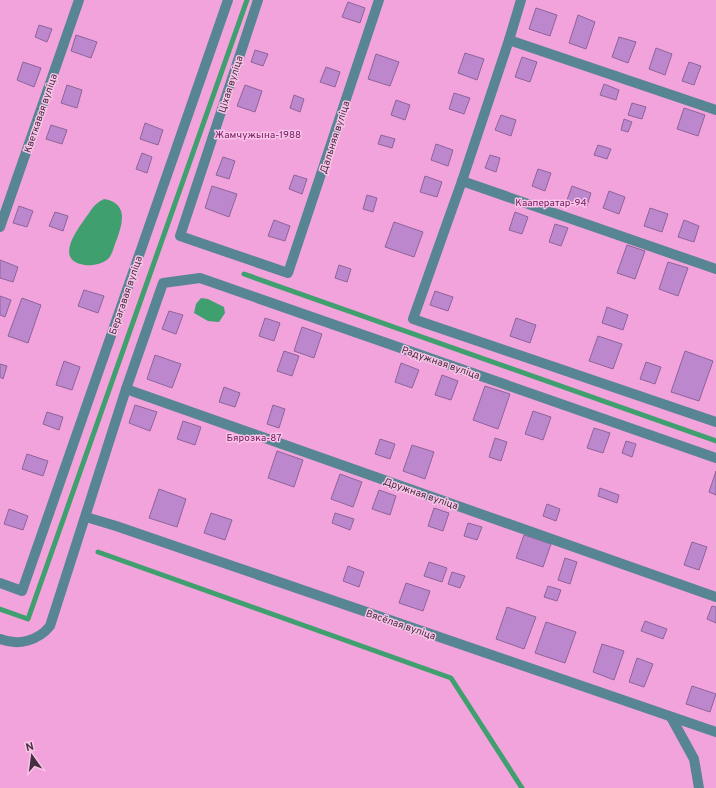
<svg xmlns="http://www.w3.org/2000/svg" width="716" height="788" viewBox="0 0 716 788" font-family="Overpass,sans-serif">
  <rect width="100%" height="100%" fill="#f9c4e8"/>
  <rect fill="#f2a3db" x="0" y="0" width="716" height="788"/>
  <g fill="#409f6e">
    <path d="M104,199C128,203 123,222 117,239C114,245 113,254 108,259C102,264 93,266 85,265C55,261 75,233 84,220C91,211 93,204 104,199Z"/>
    <polygon points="201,298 208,299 224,307 225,313 219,322 208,321 194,313 196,304"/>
  </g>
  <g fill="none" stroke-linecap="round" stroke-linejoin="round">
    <g stroke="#409f6e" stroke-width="5">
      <polyline points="244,274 716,441"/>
      <polyline points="98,552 451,678 522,788"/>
      <polyline points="0,609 28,619 247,0"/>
    </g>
  </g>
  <g fill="#bd87ce" stroke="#8d649a">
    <polygon points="348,2 365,8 360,23 342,17"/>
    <polygon points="536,8 557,15 550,36 529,29"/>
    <polygon points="578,15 595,22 586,49 569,43"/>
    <polygon points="39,25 52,29 47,42 35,37"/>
    <polygon points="76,35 97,42 91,58 71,51"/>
    <polygon points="619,37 636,42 628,63 612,57"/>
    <polygon points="656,48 672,54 665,75 649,69"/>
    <polygon points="255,50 268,54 263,66 251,62"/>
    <polygon points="465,53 484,59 477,80 458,73"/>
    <polygon points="376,54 399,62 390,86 368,79"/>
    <polygon points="522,57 537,62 530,82 515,77"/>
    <polygon points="23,62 41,68 34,87 17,80"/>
    <polygon points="689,62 701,66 694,85 682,81"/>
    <polygon points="326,67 340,72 335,87 320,82"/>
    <polygon points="604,84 619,90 616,100 600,95"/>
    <polygon points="67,85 82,90 77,108 61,103"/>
    <polygon points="245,85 262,91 255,112 237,106"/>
    <polygon points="454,93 470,98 464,114 449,109"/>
    <polygon points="294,95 304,99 300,112 290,108"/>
    <polygon points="396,100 410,105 405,120 391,115"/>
    <polygon points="632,103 646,107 642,119 628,115"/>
    <polygon points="684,108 705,115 698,136 677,129"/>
    <polygon points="501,115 516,120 511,136 495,130"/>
    <polygon points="624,119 632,122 628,132 621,130"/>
    <polygon points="145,123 163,130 158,145 140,139"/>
    <polygon points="51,125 67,130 62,144 46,139"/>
    <polygon points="381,135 395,139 392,148 378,144"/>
    <polygon points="436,144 453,150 448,166 431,160"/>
    <polygon points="598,145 611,149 607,159 594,155"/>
    <polygon points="142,153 152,157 147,173 136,169"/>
    <polygon points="490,155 500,158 496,172 485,168"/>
    <polygon points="223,157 235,161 229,179 216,175"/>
    <polygon points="538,169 551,173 545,191 532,186"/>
    <polygon points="294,175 307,179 302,194 289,189"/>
    <polygon points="425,176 442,182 437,197 420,192"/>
    <polygon points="212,186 237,194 229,217 205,208"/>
    <polygon points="572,186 591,193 587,206 567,200"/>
    <polygon points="609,191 625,197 619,214 603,208"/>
    <polygon points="367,195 377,198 373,212 363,209"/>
    <polygon points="19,206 33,211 27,227 13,223"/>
    <polygon points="650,208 668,214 662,232 644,226"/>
    <polygon points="55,212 68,216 63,231 49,226"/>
    <polygon points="515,212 528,217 522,234 509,230"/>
    <polygon points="274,220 290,226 285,241 268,236"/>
    <polygon points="684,220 699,226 694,242 678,237"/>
    <polygon points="394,222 423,232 414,257 385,247"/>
    <polygon points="555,224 568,228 561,246 549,242"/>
    <polygon points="627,245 645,251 635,279 617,273"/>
    <polygon points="0,260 18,267 13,282 0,278"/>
    <polygon points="668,262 688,268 678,296 659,289"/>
    <polygon points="339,265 351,269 347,282 335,278"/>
    <polygon points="84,290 104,296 98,313 78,306"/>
    <polygon points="435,291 453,297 448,311 430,305"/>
    <polygon points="0,296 11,300 5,317 0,315"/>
    <polygon points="22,298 41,305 28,343 8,336"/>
    <polygon points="607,307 628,315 623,330 602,323"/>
    <polygon points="169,311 183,315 176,334 162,329"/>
    <polygon points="265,318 280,323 274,341 259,336"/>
    <polygon points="516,318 536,325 530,343 510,336"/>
    <polygon points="302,327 322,334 314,358 294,351"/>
    <polygon points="598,336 622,344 613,369 589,361"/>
    <polygon points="284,351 299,356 292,376 277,371"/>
    <polygon points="685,351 713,361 699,401 671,392"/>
    <polygon points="155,355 181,364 172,388 147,379"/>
    <polygon points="64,361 80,367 72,390 56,385"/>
    <polygon points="646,362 661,367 655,384 640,379"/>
    <polygon points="401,363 419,370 412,388 395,382"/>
    <polygon points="0,364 7,366 3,379 0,377"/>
    <polygon points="442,375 458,381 451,400 435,395"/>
    <polygon points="485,386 510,394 498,429 473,420"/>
    <polygon points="224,387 240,393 235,407 219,402"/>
    <polygon points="135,405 157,412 150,431 129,423"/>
    <polygon points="273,405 285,409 279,428 267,424"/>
    <polygon points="533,411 551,417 543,440 525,434"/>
    <polygon points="47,412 63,417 59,430 43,424"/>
    <polygon points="183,421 201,427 195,445 177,439"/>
    <polygon points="594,428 610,433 603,453 587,448"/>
    <polygon points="495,438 507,442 501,461 489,457"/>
    <polygon points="380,439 395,444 390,459 375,454"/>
    <polygon points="626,441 636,444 632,457 622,453"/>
    <polygon points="412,445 434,452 425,479 403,471"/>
    <polygon points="277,451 303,460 294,487 268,478"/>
    <polygon points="27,454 48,461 43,476 22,469"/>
    <polygon points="716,471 716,495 709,492"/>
    <polygon points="340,474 362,482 353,507 331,499"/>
    <polygon points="600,488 619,495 617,503 598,496"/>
    <polygon points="159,489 186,499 177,527 149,518"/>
    <polygon points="379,490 396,496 390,515 372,509"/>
    <polygon points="547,504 560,509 556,521 543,516"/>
    <polygon points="434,508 449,513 443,531 428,526"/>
    <polygon points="9,509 28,516 23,530 4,524"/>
    <polygon points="211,513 232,520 225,540 204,533"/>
    <polygon points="335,513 354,519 350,530 332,523"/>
    <polygon points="468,523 482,527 477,540 464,536"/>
    <polygon points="524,535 551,544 543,567 516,558"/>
    <polygon points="692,542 707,547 699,570 684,565"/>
    <polygon points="565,558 577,562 570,584 558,580"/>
    <polygon points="429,562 447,568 442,582 424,576"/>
    <polygon points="348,566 364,572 359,587 343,581"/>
    <polygon points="452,572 465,576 460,588 448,584"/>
    <polygon points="406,583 430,591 423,611 399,603"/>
    <polygon points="548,586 561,590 557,601 544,597"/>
    <polygon points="712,606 716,607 716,623 707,619"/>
    <polygon points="507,607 536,617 524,649 496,639"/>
    <polygon points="645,621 667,629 663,639 641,631"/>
    <polygon points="546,622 576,632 565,663 535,653"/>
    <polygon points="602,644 624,651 614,680 593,672"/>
    <polygon points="637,658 653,664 644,687 629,682"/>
    <polygon points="692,686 716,694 710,712 686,704"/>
  </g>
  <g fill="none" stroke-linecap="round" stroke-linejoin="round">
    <g stroke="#588592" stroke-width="10">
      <polyline points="258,0 180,236 288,273 379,0"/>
      <polyline points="509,40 521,0"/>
      <polyline points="716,110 509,40 462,181 413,319 716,422"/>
      <polyline points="462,181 716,269"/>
      <polyline points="0,227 79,0"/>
      <polyline points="126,389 716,597"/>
      <polyline points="86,517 116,526 716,732"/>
      <polyline points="0,583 22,591 228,0"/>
      <path d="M0,639C18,646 38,641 50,626L126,389L163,283L200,278L716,458"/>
      <polyline points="671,717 694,759 699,788"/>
    </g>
  </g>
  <g text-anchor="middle" stroke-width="3" stroke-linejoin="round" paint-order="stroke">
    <g font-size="10" fill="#462d3f" stroke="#f9c4e8">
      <text transform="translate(230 84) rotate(-72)" y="4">Ціхая вуліца</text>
      <text transform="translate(40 113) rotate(-71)" y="4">Кветкавая вуліца</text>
      <text transform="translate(334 137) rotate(-72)" y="4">Дальняя вуліца</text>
      <text transform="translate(125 295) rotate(-71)" y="4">Берагавая вуліца</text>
      <text transform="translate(441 362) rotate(19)" y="4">Радужная вуліца</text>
      <text transform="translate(421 493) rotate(19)" y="4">Дружная вуліца</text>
      <text transform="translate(401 624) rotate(19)" y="4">Вясёлая вуліца</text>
    </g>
    <g font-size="10" fill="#731960" stroke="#f9c4e8">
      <text x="258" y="138">Жамчужына-1988</text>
      <text x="551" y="206">Кааператар-94</text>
      <text x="254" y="441">Бярозка-87</text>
    </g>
  </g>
  <g transform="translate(32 756) rotate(346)" stroke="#f9c4e8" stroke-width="3" paint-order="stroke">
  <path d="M0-3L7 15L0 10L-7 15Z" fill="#462d3f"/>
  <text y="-6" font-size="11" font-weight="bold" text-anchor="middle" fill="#462d3f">N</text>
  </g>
</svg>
